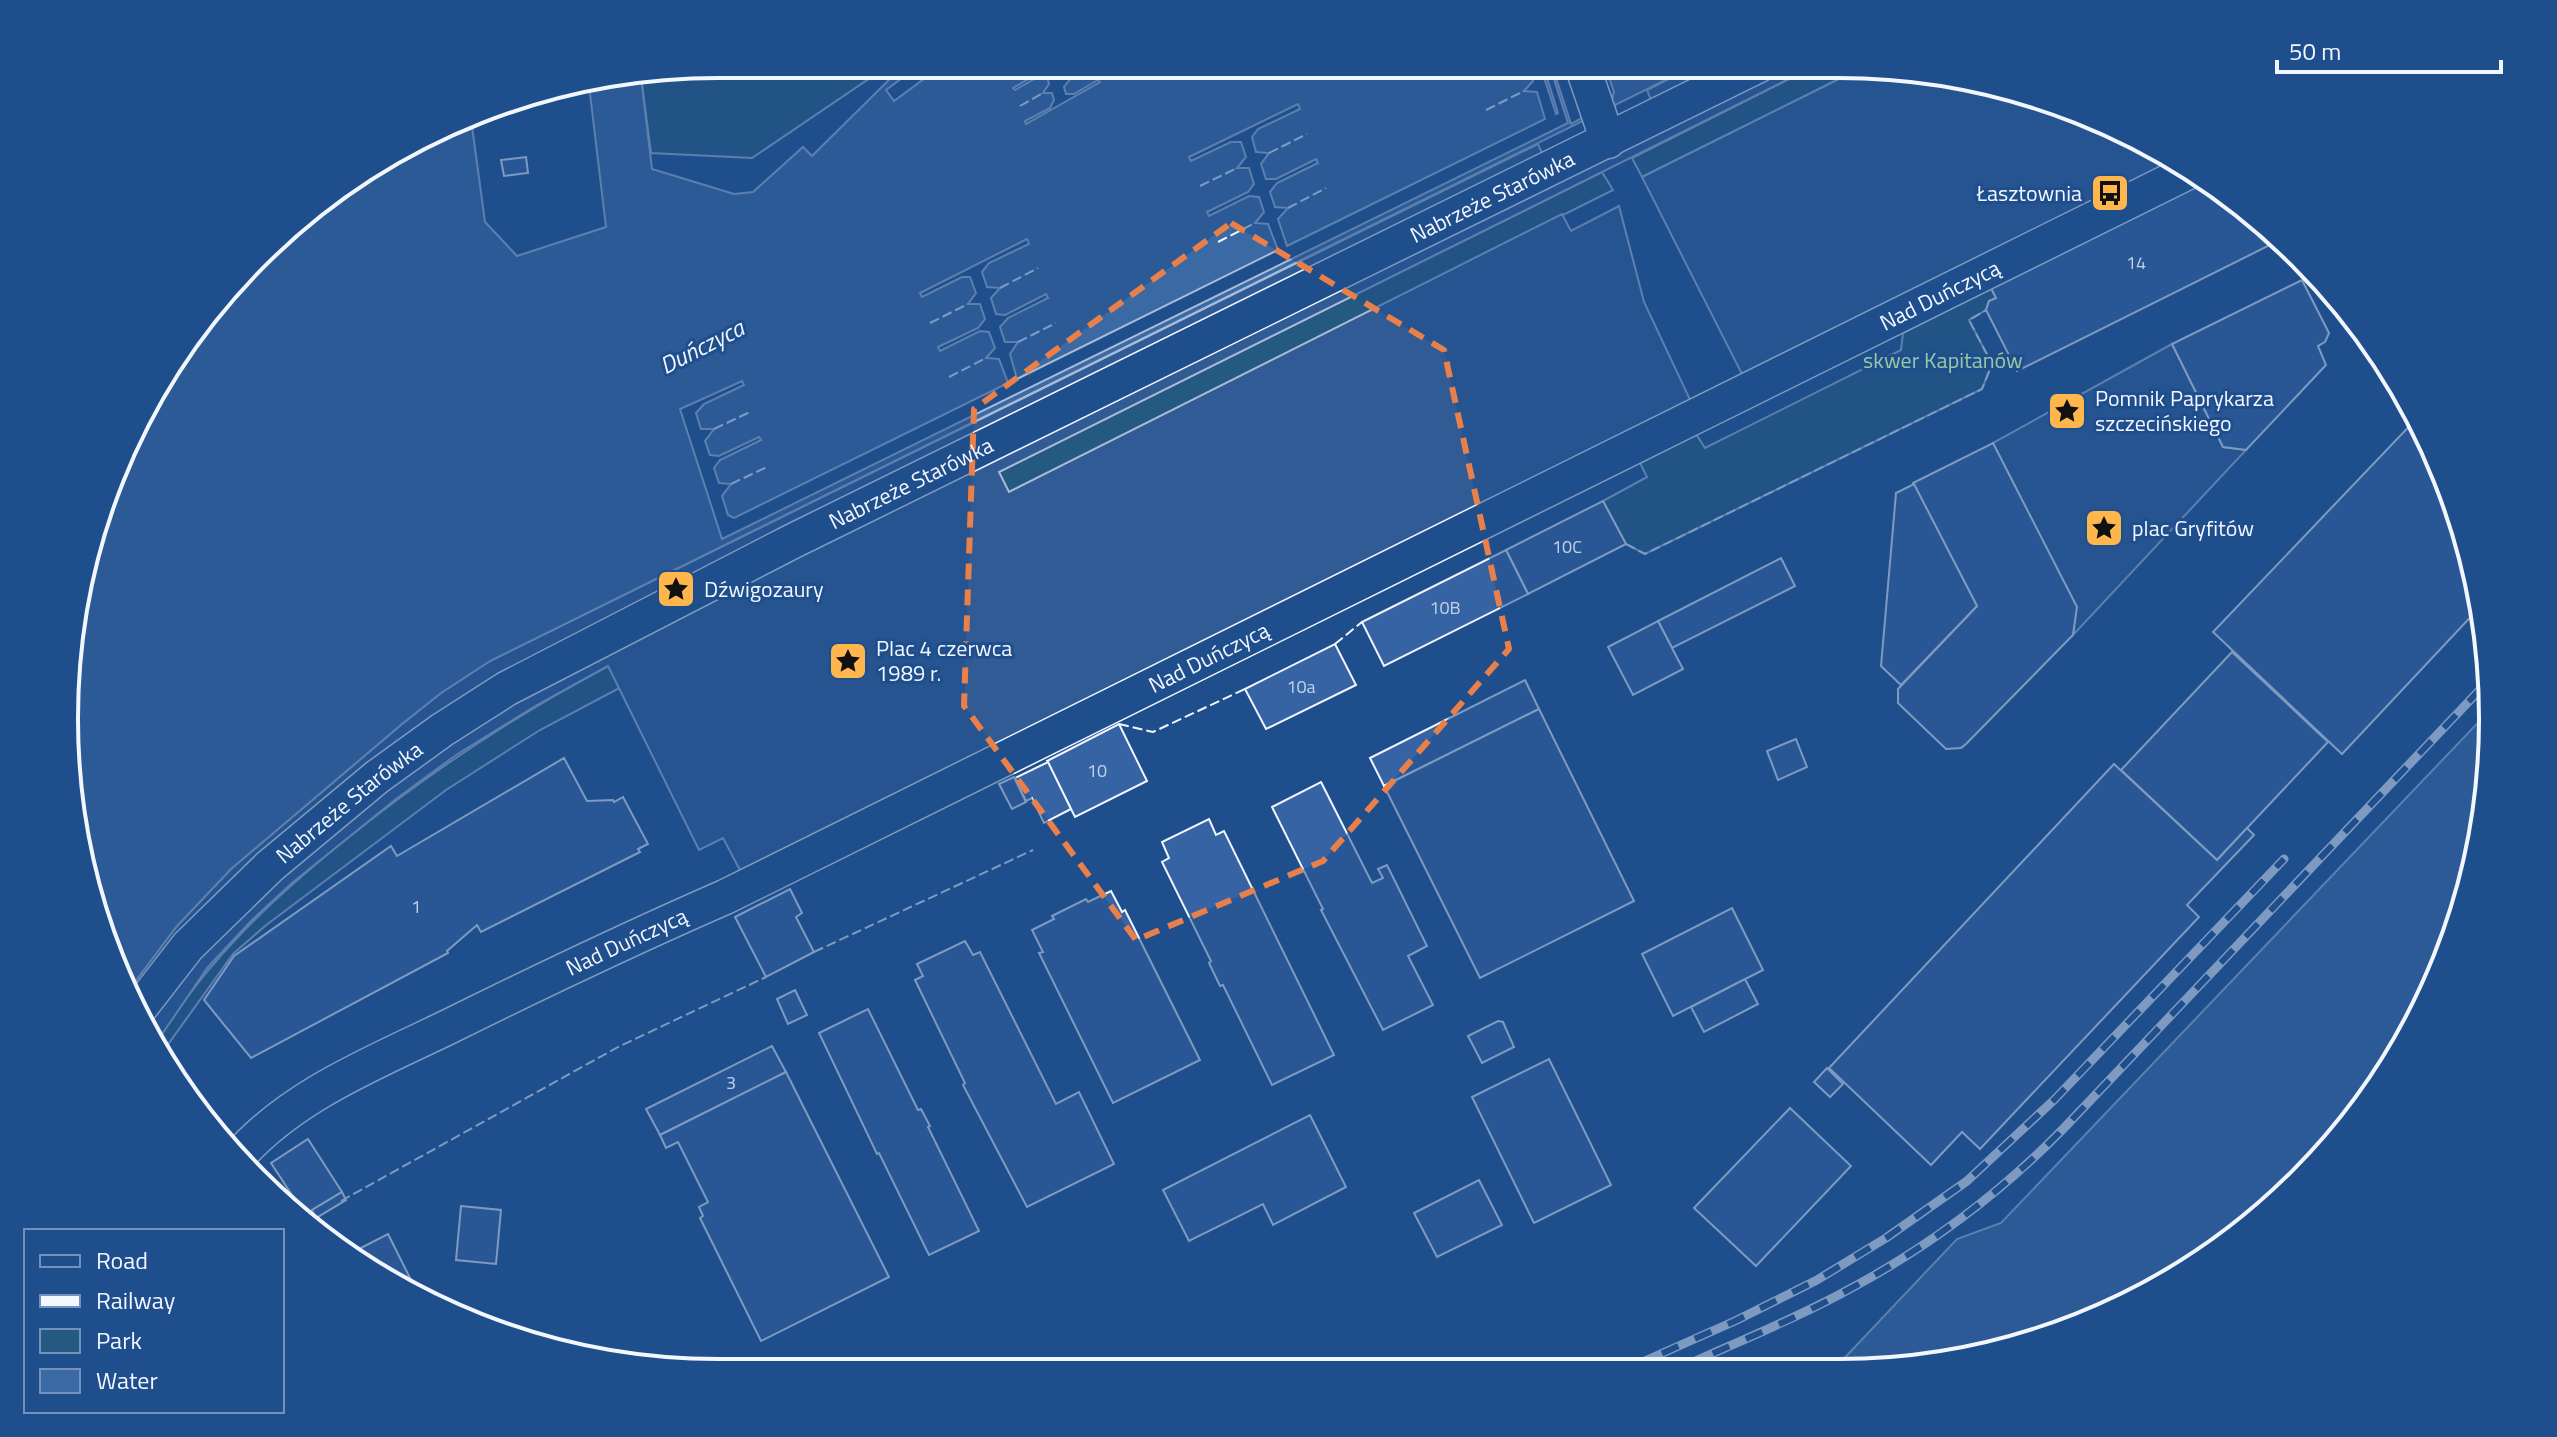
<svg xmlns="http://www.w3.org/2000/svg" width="2557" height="1437" viewBox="0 0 2557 1437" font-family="'Titillium Web',sans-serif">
  <rect width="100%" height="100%" fill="#1f4e8c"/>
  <g fill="#245a82" stroke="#a8bbd7" stroke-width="2">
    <polygon points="719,64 887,64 876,74 752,158 651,153 641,77"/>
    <polygon points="1817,65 1867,65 1642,177 1632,158"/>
    <path d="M1602,172L1613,190L657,668L540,730L446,790L265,926L233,954L164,1050L158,1040C207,960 272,899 344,841C427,774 514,716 608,666Z"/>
    <polygon points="1991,288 1996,298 1989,301 1986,310 1969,320 1992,364 1982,389 1645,554 1626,544 1603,501 1647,477 1640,463 1696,434 1705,448 1901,350 1903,333"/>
  </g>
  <g fill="#305b95" stroke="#a8bbd7" stroke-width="2">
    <polygon points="1696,65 1817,65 999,472 1009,492 1562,214 1571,231 1619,206 1644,302 1693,406 742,874 723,838 699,850 608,666 537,705 456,755 396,799 292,883 251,921 208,967 158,1040 128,991 177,926 231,869 402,724 441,693 490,661 1538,144 1542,153 1651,100 1647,90"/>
    <polygon points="1867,65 1881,65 2048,99 2166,152 2184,164 1745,380 1642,177"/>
    <polygon points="2172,344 2223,447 2246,450 2073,635 2075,607 1993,443"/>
  </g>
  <g fill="#3b69a3" stroke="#a8bbd7" stroke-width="2">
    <polygon points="905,64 1696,65 490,661 441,693 402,724 231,869 177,926 128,991 114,969 65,761 86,549 175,355 320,199 471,119 485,222 517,256 606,227 589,85 641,77 652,169 734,194 753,192 803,147 812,156"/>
    <polygon points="2491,709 2487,804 2458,929 2405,1046 2302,1181 2202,1263 2049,1338 1923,1367 1835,1368 1957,1239 2001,1223"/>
  </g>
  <g fill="#1f4e8c" stroke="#a8bbd7" stroke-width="2">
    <polygon points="921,64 944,64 894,101 886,90"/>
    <polygon points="1042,64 1062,64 1057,70 1060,78 1071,78 1064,87 1066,94 1074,94 1098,80 1100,82 1026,124 1025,121 1050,108 1054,100 1052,93 1043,93 1049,84 1047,77 1038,77 1015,90 1013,88 1037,74"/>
    <polygon points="1528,65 1540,65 1556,114 1558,113 1543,65 1605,65 1614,92 1612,100 1615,106 1588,119 1587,115 1571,124 1554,72 1552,73 1568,123 722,539 680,409 742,381 744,385 704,404 696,413 701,429 714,429 705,441 710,455 719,456 759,437 761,440 720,460 714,468 719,483 731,484 722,496 728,515 734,518 1008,383 999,359 986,358 995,348 989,332 980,331 940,351 938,347 978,328 985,319 980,304 968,304 976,293 970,277 962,277 922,297 920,293 1027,239 1029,244 989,263 982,272 987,287 1000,288 991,298 996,314 1005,315 1046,294 1048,298 1008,318 1000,327 1005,342 1018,342 1010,354 1017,379 1278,250 1268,224 1255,223 1264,212 1259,197 1249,196 1209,216 1207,212 1248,192 1254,184 1249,168 1237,168 1246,157 1241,142 1231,142 1191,161 1189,157 1298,104 1300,109 1258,129 1252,137 1256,152 1269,153 1261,164 1266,179 1276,179 1316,159 1318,163 1277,183 1270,192 1275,207 1288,208 1278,219 1287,246 1545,119 1537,92 1524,91 1533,81"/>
  </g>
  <g fill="#3563a3" stroke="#f2f6ff" stroke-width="2">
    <polygon points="526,157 528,173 504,176 501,160"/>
    <polygon points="2205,180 2270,227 2282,239 2017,371 1986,310 1989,301 1996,298 1991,288"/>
    <polygon points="2302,280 2329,333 2325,342 2318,346 2326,365 2246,450 2223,447 2172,344"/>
    <polygon points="2418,417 2426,429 2471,550 2480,607 2342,754 2213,632"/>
    <polygon points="1993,443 2077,607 2073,635 1966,744 1961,748 1946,749 1898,703 1898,689 1977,606 1913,483"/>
    <polygon points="1914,484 1977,606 1901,685 1881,666 1896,493"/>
    <polygon points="1603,501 1626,544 1528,594 1506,550"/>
    <polygon points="1506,550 1528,594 1384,666 1362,622"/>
    <polygon points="1781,558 1795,586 1672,648 1658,621"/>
    <polygon points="1658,621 1683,669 1633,695 1608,647"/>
    <polygon points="1335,644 1356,685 1266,729 1245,689"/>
    <polygon points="2232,652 2328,742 2217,860 2121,770"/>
    <polygon points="1525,680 1539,709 1384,786 1370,758"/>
    <polygon points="1539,709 1634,901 1480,978 1384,786"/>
    <polygon points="1119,724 1147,781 1075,817 1047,761"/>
    <polygon points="1796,739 1807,767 1778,780 1767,751"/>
    <polygon points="564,758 587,801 613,800 614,802 623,797 648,844 638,849 640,852 481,932 477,925 447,951 448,953 251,1058 204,1000 234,956 391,846 397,856"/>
    <polygon points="1048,762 1071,809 1044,823 1032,798 1026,801 1015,778"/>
    <polygon points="2114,764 2217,860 2247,828 2254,835 2187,905 2199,917 1980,1149 1962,1132 1931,1165 1829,1068"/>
    <polygon points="1014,777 1026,802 1012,809 999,784"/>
    <polygon points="1321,782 1372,883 1383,878 1378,869 1387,865 1427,946 1408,956 1433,1005 1383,1030 1321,910 1323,909 1272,807"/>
    <polygon points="1209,819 1216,835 1224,831 1334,1055 1272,1085 1223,985 1220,986 1209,963 1211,961 1162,862 1169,858 1162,842"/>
    <polygon points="790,889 802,913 796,917 814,952 766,977 735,917"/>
    <polygon points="1111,891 1122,912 1125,910 1200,1060 1113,1103 1039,953 1043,952 1032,930 1054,919 1052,916 1086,899 1088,902"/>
    <polygon points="1732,908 1763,970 1673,1016 1642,954"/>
    <polygon points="965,941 973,955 980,952 1056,1104 1079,1092 1114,1164 1027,1207 963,1085 965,1083 915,980 923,976 917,964"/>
    <polygon points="1745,979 1758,1004 1704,1032 1691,1007"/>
    <polygon points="795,990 807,1015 788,1024 777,999"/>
    <polygon points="868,1009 918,1110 921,1109 930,1126 928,1127 979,1231 929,1255 879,1153 877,1154 819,1033"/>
    <polygon points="1498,1021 1503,1022 1514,1047 1482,1063 1468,1036"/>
    <polygon points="772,1046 786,1072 660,1135 646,1109"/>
    <polygon points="1549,1059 1611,1185 1534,1223 1472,1097"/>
    <polygon points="1827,1068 1843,1084 1830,1097 1814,1082"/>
    <polygon points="786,1072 889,1277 761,1341 700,1218 703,1216 699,1207 708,1202 678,1142 666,1148 660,1135"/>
    <polygon points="1790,1108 1851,1166 1756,1266 1694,1208"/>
    <polygon points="1310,1115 1346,1187 1273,1225 1263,1204 1189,1241 1163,1190"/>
    <polygon points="308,1139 342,1192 305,1215 271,1163"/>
    <polygon points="1479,1180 1502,1225 1437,1257 1414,1213"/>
    <polygon points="342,1192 346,1200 316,1218 312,1210"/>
    <polygon points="461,1206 501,1210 496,1264 456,1260"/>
    <polygon points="388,1234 420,1298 391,1285 351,1253"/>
  </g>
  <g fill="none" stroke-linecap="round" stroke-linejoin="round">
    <defs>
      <g id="minor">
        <polyline points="1582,65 1608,141"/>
        <path id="s1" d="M139,1009L188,946L270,866L377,777L442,730L506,689L793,541L1759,65"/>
        <path id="s2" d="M237,1158C292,1095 374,1063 448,1027C539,982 631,938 725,897L2192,170"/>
      </g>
    </defs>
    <use href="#minor" stroke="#f2f6ff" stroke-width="37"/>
    <use href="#minor" stroke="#1f4e8c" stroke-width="34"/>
    <defs>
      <g id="rail">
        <polyline points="1629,1368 1735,1321 1817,1280 1886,1238 1967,1181 2054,1100 2284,859"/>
        <path d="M1680,1368C1735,1343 1793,1320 1846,1291C1927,1248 2002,1192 2065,1127L2492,677"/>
      </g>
    </defs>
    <use href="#rail" stroke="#f2f6ff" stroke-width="9"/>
    <use href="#rail" stroke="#1f4e8c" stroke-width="6" stroke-dasharray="18" stroke-linecap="butt"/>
    <g stroke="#f2f6ff" stroke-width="2" stroke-dasharray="10 4" stroke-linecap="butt">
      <polyline points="1008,72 1022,64"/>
      <polyline points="1071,78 1093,65"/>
      <polyline points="1020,106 1043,93"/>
      <polyline points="1486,110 1524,91"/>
      <polyline points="1269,153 1307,134"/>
      <polyline points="1200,186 1237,168"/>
      <polyline points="1288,208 1326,188"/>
      <polyline points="1218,242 1255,223"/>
      <polyline points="1000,288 1038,268"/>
      <polyline points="930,323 968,304"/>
      <polyline points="1018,342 1056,323"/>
      <polyline points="949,377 986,358"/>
      <polyline points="714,429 752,411"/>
      <polyline points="731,484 769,466"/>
      <polyline points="1626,544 1645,554 1982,389 1992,364 1969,320 1986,310"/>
      <polyline points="1335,644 1362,622"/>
      <polyline points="1119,724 1153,732 1245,689"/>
      <polyline points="814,952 1033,850"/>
      <polyline points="341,1201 618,1047 766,977"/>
    </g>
  </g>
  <path d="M0 0H2557V1437H0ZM1231,223L1444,350L1509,649L1323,861L1136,940L964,706L974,409Z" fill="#1f4e8c" fill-opacity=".55" fill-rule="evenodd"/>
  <path fill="none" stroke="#ea8049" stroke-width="6" stroke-dasharray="16 10" stroke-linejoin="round" d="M1231,223L1444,350L1509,649L1323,861L1136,940L964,706L974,409Z"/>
  <defs>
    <symbol id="bus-square" viewBox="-11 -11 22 22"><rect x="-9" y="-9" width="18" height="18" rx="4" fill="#ffb74d" stroke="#1f4e8c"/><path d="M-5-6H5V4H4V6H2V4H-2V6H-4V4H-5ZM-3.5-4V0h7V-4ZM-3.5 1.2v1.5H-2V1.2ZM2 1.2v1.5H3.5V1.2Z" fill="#111"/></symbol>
    <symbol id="sight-square" viewBox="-11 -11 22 22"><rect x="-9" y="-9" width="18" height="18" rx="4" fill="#ffb74d" stroke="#1f4e8c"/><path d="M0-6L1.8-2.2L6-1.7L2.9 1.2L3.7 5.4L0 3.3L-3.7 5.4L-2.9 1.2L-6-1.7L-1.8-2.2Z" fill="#111"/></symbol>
  </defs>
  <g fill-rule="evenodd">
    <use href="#bus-square" x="2088" y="171" width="44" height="44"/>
    <use href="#sight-square" x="2045" y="389" width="44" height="44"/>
    <use href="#sight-square" x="2082" y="506" width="44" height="44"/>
    <use href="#sight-square" x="654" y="567" width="44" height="44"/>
    <use href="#sight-square" x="826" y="639" width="44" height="44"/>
  </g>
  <g text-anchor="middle" stroke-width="6" stroke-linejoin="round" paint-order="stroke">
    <g font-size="18" fill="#c3d1e8">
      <text x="2136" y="269">14</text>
      <text x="1567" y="553">10C</text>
      <text x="1445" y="614">10B</text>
      <text x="1301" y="693">10a</text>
      <text x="1097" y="777">10</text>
      <text x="416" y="913">1</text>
      <text x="731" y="1089">3</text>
    </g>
    <g font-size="22" fill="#f2f6ff" stroke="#1f4e8c" text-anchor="start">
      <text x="2082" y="201" text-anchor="end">Łasztownia</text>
      <text x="2095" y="406">Pomnik Paprykarza<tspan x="2095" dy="25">szczecińskiego</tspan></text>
      <text x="2132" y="536">plac Gryfitów</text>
      <text x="704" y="597">Dźwigozaury</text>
      <text x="876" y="656">Plac 4 czerwca<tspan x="876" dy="25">1989 r.</tspan></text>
    </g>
    <g font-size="22" fill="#f2f6ff" stroke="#1f4e8c">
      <text dy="8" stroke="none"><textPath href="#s1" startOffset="1592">Nabrzeże Starówka</textPath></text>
      <text dy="8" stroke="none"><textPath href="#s2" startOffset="1912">Nad Duńczycą</textPath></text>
      <text dy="8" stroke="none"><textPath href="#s1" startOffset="944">Nabrzeże Starówka</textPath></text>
      <text dy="8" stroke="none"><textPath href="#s2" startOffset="1096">Nad Duńczycą</textPath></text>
      <text dy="8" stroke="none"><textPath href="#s1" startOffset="296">Nabrzeże Starówka</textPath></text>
      <text dy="8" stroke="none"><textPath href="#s2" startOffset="448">Nad Duńczycą</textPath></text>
    </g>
    <g font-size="22" fill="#97c8a6" stroke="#1f4e8c">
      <text x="1943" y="368">skwer Kapitanów</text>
    </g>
    <g font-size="24" font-style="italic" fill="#f2f6ff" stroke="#1f4e8c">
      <text transform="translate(702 347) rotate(-27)" y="8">Duńczyca</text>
    </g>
  </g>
  <path d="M0 0H2557V1437H0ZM718 78H1839A640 640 0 0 1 2479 718V719A640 640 0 0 1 1839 1359H718A640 640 0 0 1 78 719V718A640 640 0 0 1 718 78Z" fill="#1f4e8c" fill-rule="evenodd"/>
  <path fill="none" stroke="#f2f6ff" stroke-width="4" d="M718 78H1839A640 640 0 0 1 2479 718V719A640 640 0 0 1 1839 1359H718A640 640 0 0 1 78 719V718A640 640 0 0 1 718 78Z"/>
  <rect x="24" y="1229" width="260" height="184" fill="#1f4e8c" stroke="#7391ba" stroke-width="2"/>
  <rect x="40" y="1255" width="40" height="12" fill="#1f4e8c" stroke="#7391ba" stroke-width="2"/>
  <text x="96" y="1269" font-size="24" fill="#f2f6ff">Road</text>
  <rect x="40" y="1295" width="40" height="12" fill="#f2f6ff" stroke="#7391ba" stroke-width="2"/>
  <text x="96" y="1309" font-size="24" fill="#f2f6ff">Railway</text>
  <rect x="40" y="1329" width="40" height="24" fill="#245a82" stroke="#7391ba" stroke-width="2"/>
  <text x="96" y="1349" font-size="24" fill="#f2f6ff">Park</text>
  <rect x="40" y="1369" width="40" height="24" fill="#3b69a3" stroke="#7391ba" stroke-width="2"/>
  <text x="96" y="1389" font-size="24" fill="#f2f6ff">Water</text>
  <path d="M2277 60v12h224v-12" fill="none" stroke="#f2f6ff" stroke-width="4"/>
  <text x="2289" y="60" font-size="24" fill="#f2f6ff" stroke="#1f4e8c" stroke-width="6" paint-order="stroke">50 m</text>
</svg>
